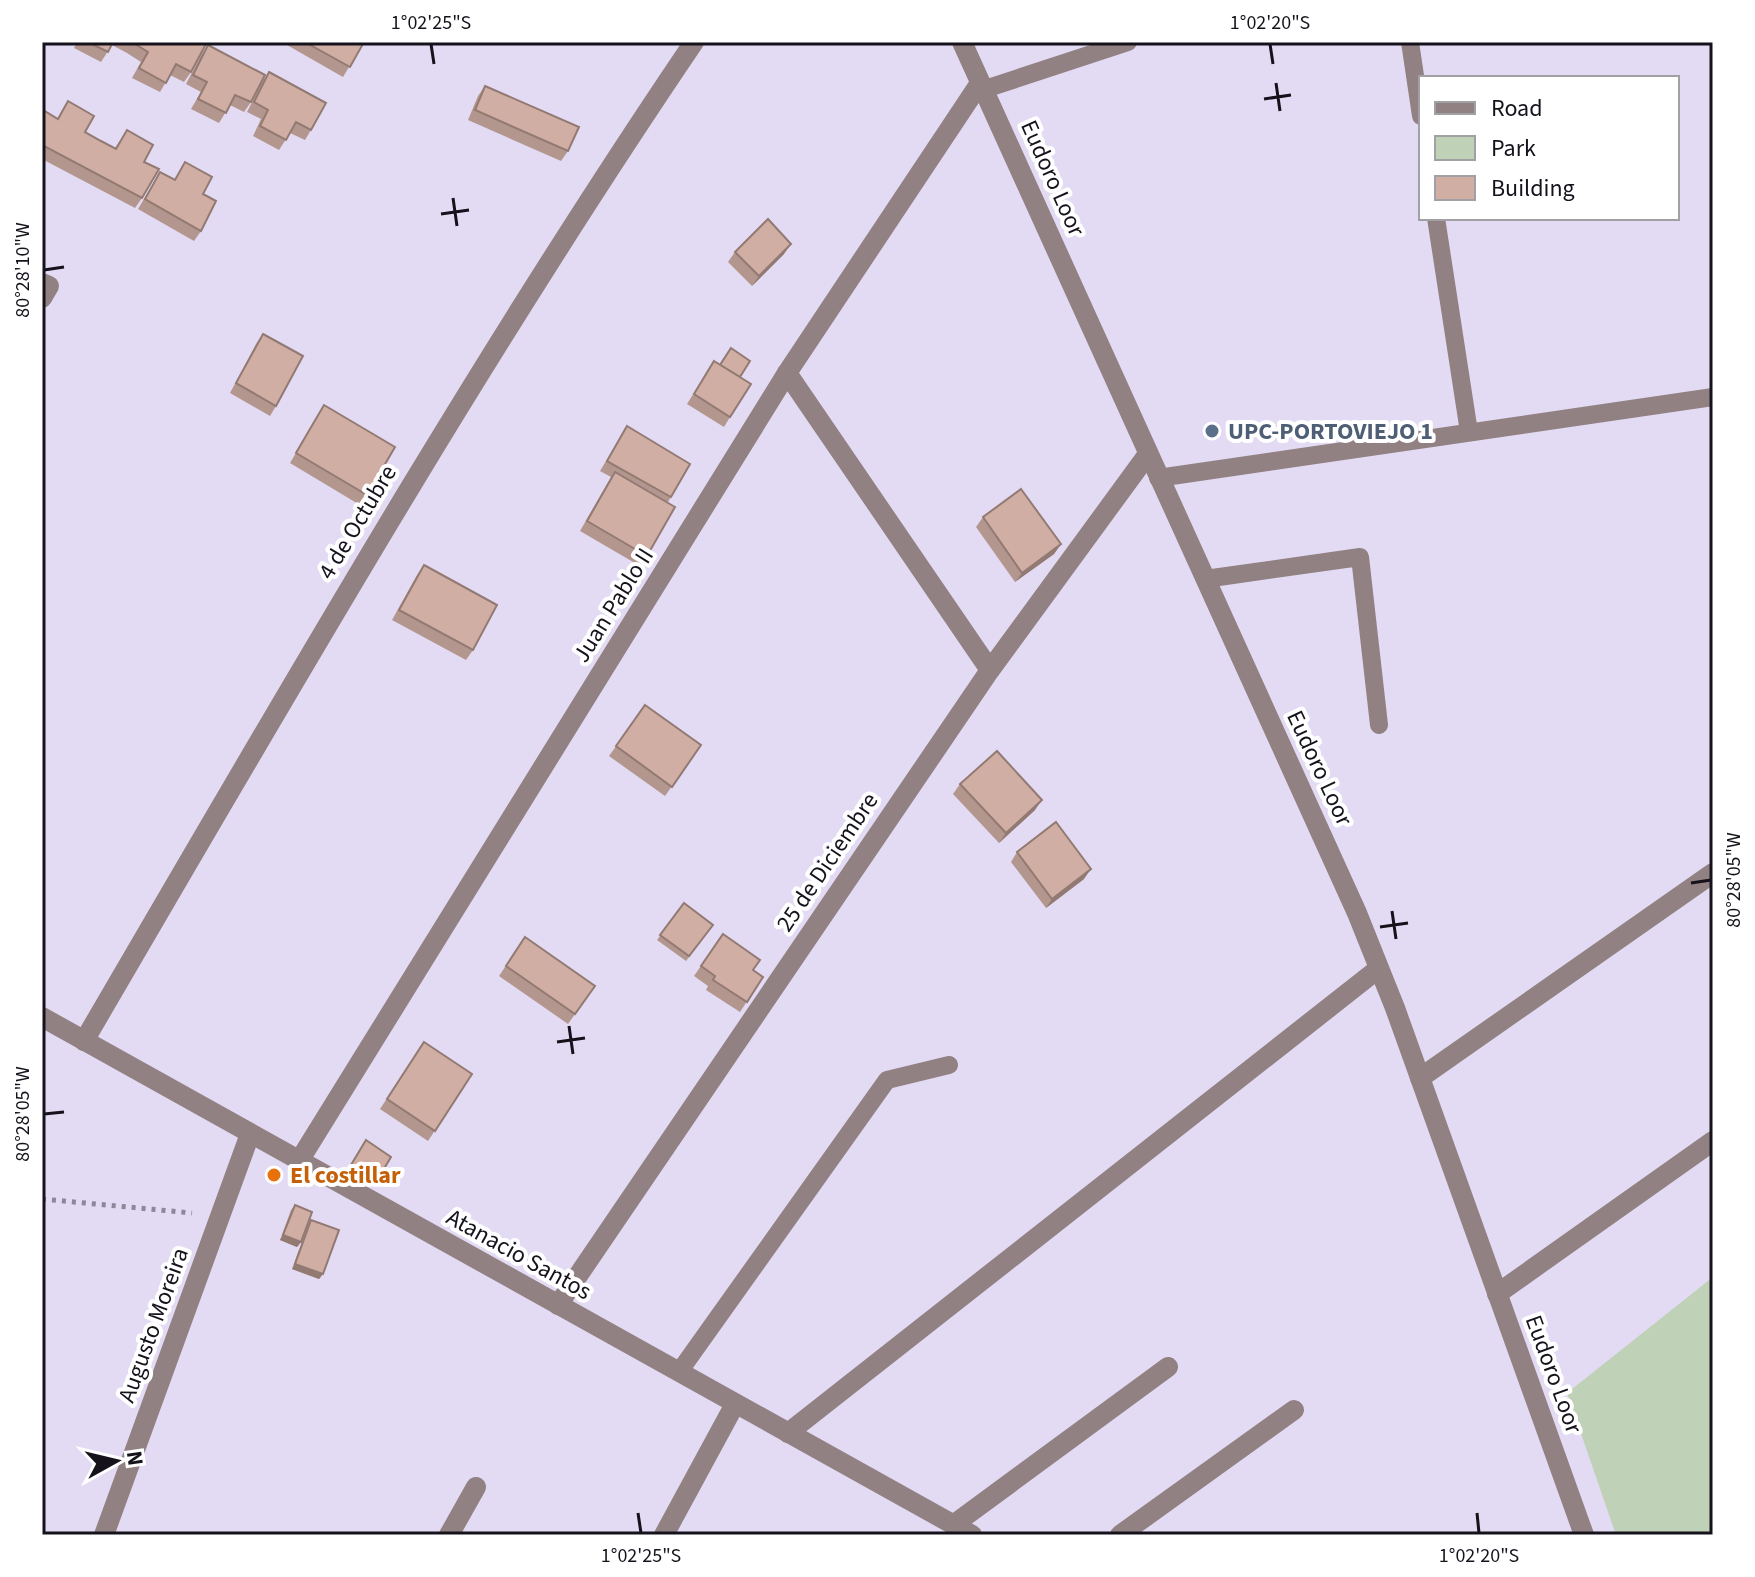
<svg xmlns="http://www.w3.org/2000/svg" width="1755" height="1577" viewBox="0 0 1755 1577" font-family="'Source Sans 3',sans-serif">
  <rect width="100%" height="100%" fill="#e3dbf4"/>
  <polygon fill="#bfd1b6" points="1713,1277 1713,1535 1616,1535 1567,1393"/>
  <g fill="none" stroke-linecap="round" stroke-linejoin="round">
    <polyline stroke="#8d8799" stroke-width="5" stroke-dasharray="4 6" stroke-linecap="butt" points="42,1199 192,1213"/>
    <g stroke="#918182" stroke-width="18">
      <polyline points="1410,42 1421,116"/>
      <polyline points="985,89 1128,42"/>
      <polyline points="1436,218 1469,432"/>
      <polyline points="1158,478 1713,397"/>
      <polyline points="1205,579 1360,557 1379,725"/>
      <polyline points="679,1372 887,1080 949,1065"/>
    </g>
    <g stroke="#918182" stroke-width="20">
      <polyline points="962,42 1357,913 1395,1008 1584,1535"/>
      <polyline points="42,283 49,286 42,298"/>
      <polyline points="787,373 990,670"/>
      <polyline points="42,1017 972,1535"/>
      <path d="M84,1041C281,704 475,365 694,42"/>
      <polyline points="1420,1078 1713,873"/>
      <polyline points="299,1161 787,373 980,83"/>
      <polyline points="1497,1294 1713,1141"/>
      <polyline points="558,1305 990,670 1148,454"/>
      <polyline points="788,1433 1378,969"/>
      <polyline points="953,1525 1168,1367"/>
      <polyline points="104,1535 250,1134"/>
      <polyline points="449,1535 476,1487"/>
      <polyline points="664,1535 735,1404"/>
      <polyline points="1120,1535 1294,1410"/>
    </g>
  </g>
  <g fill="#b3968d">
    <polygon points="77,42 201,42 191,72 184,82 170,75 160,92 132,78 141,62 127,53 112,45 101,62 74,48"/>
    <polygon points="289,42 364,42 343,77 287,45"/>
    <polygon points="208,45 251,102 244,112 230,105 219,123 191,109 201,92 186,84 201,55"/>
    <polygon points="269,72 311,130 305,140 290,133 279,150 253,136 261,119 247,112 262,82"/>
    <polygon points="485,86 568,151 561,161 468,120 478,96"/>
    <polygon points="68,101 85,132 115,148 127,130 144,162 142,198 135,208 42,159 42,112 57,119"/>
    <polygon points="185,162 203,194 201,231 194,241 138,209 160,172 174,180"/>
    <polygon points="735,252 784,254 752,286 728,262"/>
    <polygon points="263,334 276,406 270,416 230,393 256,344"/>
    <polygon points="714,361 740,377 730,417 724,427 687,404"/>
    <polygon points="324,405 367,495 360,505 290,463"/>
    <polygon points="627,426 671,497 668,502 647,556 640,566 580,531 611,477 600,471"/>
    <polygon points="983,517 1061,544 1054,554 1015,582 976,527"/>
    <polygon points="424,565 473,650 466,660 392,620 417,575"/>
    <polygon points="645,705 701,745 665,796 609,756"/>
    <polygon points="960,784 1035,810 999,843 953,794"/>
    <polygon points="1017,852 1084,879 1046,908 1011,862"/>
    <polygon points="684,903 713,925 686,961 657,940"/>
    <polygon points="723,934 753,970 763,977 740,1012 706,990 708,986 694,976"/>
    <polygon points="525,937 595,986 568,1024 499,976"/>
    <polygon points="424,1042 472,1074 428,1141 380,1109"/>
    <polygon points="366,1140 391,1157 372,1187 347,1170"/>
    <polygon points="295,1205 301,1242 297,1247 280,1240 291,1210"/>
    <polygon points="311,1220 323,1274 319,1279 292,1269 308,1225"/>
  </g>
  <g fill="#927a73">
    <polygon points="791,244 784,254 752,286 759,276"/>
    <polygon points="1061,544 1054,554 1015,582 1022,573"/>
    <polygon points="1042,800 1035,810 999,843 1006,833"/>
    <polygon points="1091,869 1084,879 1046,908 1052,899"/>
    <polygon points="283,1235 301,1242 297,1247 280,1240"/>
    <polygon points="295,1264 323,1274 319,1279 292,1269"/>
  </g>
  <g fill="#d0aea4" stroke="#927a73" stroke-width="2">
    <polygon points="88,42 113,42 108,52"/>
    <polygon points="132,42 201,42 206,44 191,72 176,64 166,83 139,68 148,52"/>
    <polygon points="305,42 364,42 350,67"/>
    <polygon points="208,45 265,75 251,102 235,95 226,113 198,99 207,82 193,75"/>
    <polygon points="269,72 326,103 311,130 296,122 286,140 260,126 268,110 254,102"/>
    <polygon points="485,86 579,127 568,151 475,110"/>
    <polygon points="68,101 94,116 85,132 101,141 116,149 127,130 153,145 144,162 159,169 142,198 42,145 43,110 58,119"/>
    <polygon points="185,162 212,177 203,194 216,201 201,231 145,199 160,172 175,180"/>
    <polygon points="768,219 791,244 759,276 735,252"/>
    <polygon points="263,334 303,356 276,406 236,383"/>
    <polygon points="731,348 750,361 740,377 720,365"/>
    <polygon points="714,361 751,384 730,417 694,394"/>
    <polygon points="324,405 395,447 367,495 296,453"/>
    <polygon points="627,426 690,464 671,497 607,461"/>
    <polygon points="615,472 675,507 647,556 587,521"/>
    <polygon points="1021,489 1061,544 1022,573 983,517"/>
    <polygon points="424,565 497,605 473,650 399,610"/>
    <polygon points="645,705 701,745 672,787 616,746"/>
    <polygon points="997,751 1042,800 1006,833 960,784"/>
    <polygon points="1056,822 1091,869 1052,899 1017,852"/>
    <polygon points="684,903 713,925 689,956 660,935"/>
    <polygon points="723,934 760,960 753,970 763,977 747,1002 713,980 715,976 701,966"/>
    <polygon points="525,937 595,986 575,1014 506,966"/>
    <polygon points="424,1042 472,1074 435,1131 387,1099"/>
    <polygon points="366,1140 391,1157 376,1182 351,1165"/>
    <polygon points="295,1205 312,1212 301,1242 283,1235"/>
    <polygon points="311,1220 339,1230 323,1274 295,1264"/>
  </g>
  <path fill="none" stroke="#15121b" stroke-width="3" d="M431,44L434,64M1270,44L1273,64M1276,83L1280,111M1264,99L1291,95M453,198L457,226M441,214L469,210M44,270L64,267M1691,883L1711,880M1392,911L1396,939M1380,927L1408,923M569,1026L573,1054M557,1042L585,1038M44,1114L64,1112M638,1513L641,1533M1477,1513L1479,1533"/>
  <circle fill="#5c6f8a" stroke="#fff" stroke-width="3" cx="1212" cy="431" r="8"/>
  <circle fill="#e8710a" stroke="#fff" stroke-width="3" cx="274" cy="1175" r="8"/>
  <g text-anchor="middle" stroke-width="8" stroke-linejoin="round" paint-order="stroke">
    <g font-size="24" fill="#15121b" stroke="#fff">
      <text transform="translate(1053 178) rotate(66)" y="8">Eudoro Loor</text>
      <text transform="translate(357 522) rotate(-59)" y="8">4 de Octubre</text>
      <text transform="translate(613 605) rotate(-58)" y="8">Juan Pablo II</text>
      <text transform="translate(1320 768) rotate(65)" y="8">Eudoro Loor</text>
      <text transform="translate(827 862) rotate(-56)" y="8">25 de Diciembre</text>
      <text transform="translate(519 1254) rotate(29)" y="8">Atanacio Santos</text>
      <text transform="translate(153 1325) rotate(-70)" y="8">Augusto Moreira</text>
      <text transform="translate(1554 1374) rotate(70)" y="8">Eudoro Loor</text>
    </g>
    <g font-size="24" font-weight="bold" fill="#4e5e75" stroke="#fff" text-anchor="start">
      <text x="1228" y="439">UPC-PORTOVIEJO 1</text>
    </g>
    <g font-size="24" font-weight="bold" fill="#c56008" stroke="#fff" text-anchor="start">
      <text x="290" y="1183">El costillar</text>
    </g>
  </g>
  <rect width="1755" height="1577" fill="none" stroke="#ffffff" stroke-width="88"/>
  <rect x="1419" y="76" width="260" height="144" fill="#ffffff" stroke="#a1a0a4" stroke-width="2"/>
  <rect x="1435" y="102" width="40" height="12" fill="#918182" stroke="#a1a0a4" stroke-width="2"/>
  <text x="1491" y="116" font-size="24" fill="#15121b">Road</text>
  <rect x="1435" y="136" width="40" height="24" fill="#bfd1b6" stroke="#a1a0a4" stroke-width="2"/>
  <text x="1491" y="156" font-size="24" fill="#15121b">Park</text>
  <rect x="1435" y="176" width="40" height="24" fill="#d0aea4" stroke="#a1a0a4" stroke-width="2"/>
  <text x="1491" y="196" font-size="24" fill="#15121b">Building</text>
  <g transform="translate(116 1461) rotate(82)" stroke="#ffffff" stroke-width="6" paint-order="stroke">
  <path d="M0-6L14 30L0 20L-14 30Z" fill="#15121b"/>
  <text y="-12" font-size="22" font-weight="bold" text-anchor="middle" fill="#15121b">N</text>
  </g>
  <rect x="44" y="44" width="1667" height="1489" fill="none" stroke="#15121b" stroke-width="3"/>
  <g font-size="20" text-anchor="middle" fill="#15121b">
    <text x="431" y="29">1°02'25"S</text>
    <text x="1270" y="29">1°02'20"S</text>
    <text transform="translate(22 270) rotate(-90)" y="7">80°28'10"W</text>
    <text transform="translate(1733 880) rotate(-90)" y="7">80°28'05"W</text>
    <text transform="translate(22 1114) rotate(-90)" y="7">80°28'05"W</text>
    <text x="641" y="1562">1°02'25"S</text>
    <text x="1479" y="1562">1°02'20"S</text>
  </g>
</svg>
